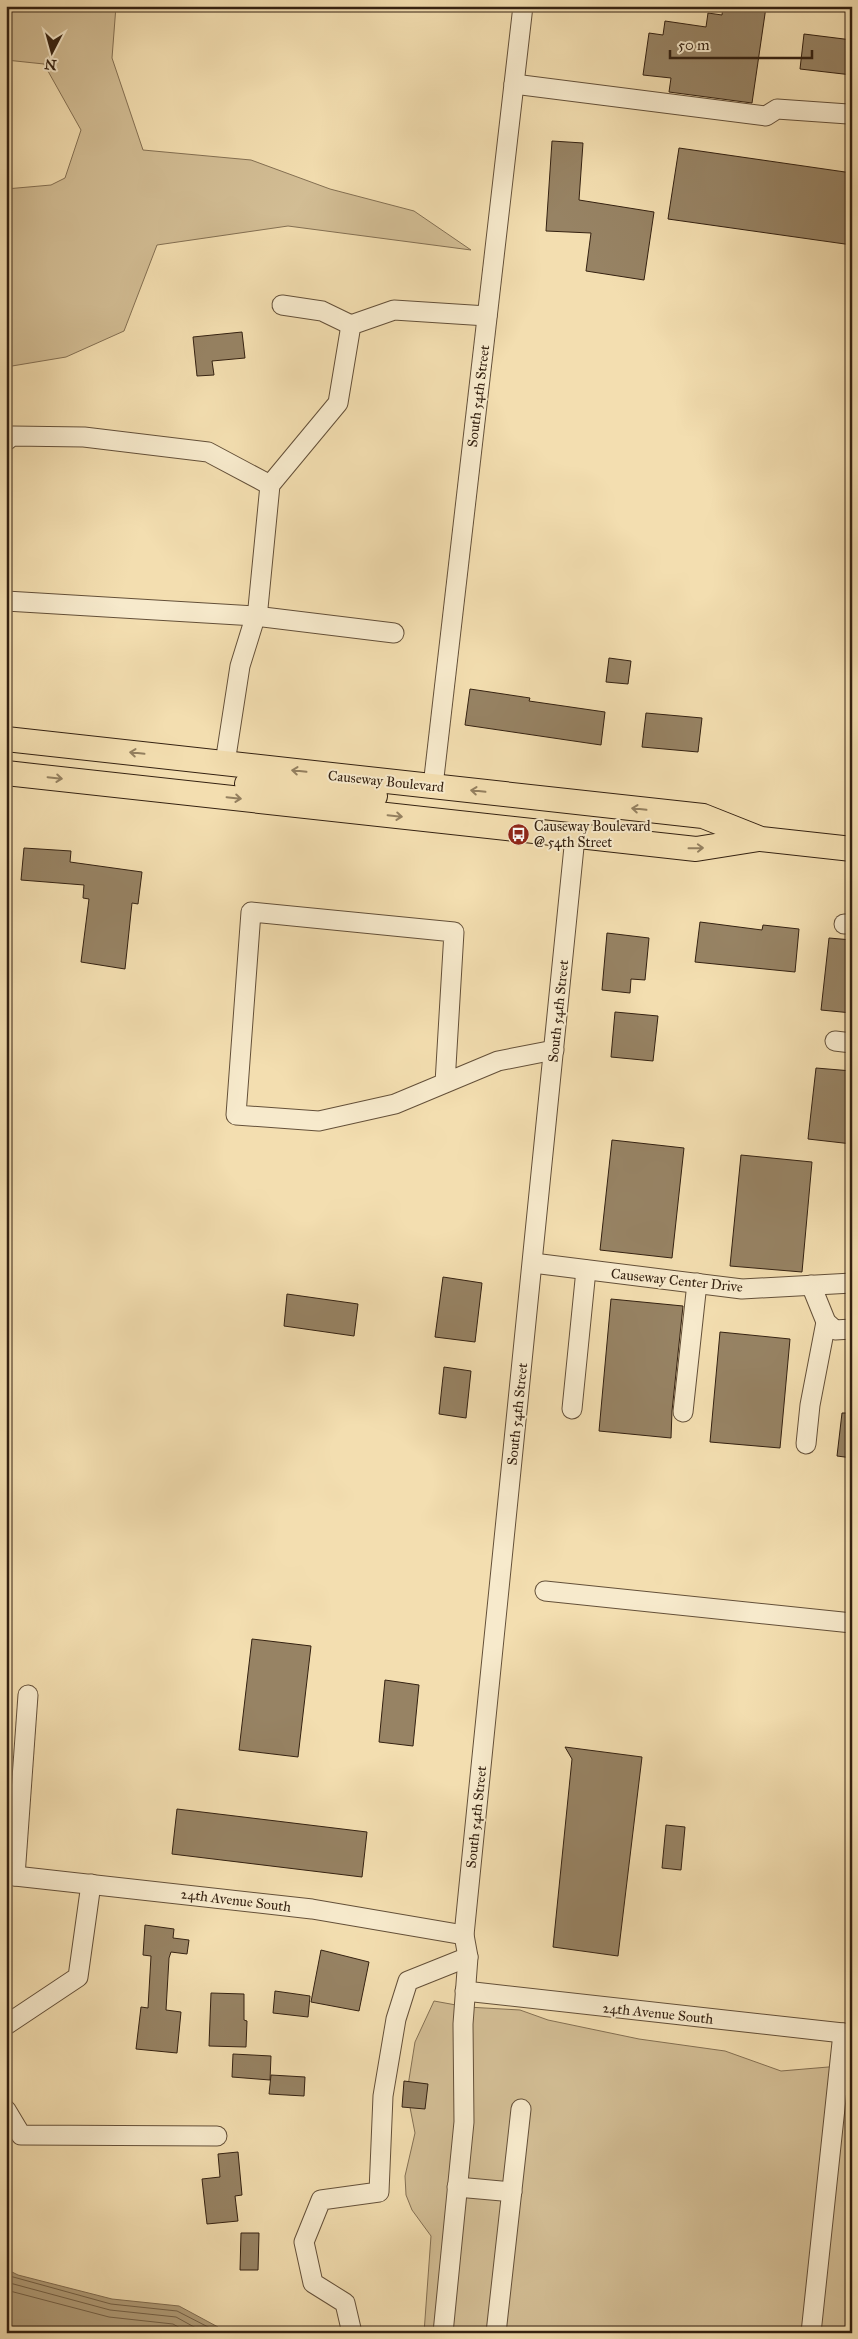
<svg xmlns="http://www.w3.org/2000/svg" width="858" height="2339" viewBox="0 0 858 2339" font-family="'IM FELL Great Primer',serif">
  <rect width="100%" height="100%" fill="#f3deb0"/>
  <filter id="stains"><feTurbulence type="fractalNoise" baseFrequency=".004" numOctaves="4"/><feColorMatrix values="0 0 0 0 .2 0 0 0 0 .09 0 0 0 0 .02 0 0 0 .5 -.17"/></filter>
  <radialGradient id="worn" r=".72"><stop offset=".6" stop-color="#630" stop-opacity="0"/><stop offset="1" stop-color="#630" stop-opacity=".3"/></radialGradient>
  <g fill="#d3be95" stroke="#847053">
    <polygon points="6,6 116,6 112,58 143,150 251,160 330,189 414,211 471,250 288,226 157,245 124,331 66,357 6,367 6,189 51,185 65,178 81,130 44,64 6,60"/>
    <polygon points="434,2001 467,2007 520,2010 548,2020 639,2039 725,2051 781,2071 852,2065 852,2333 424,2333 431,2236 412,2210 406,2195 405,2176 415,2133 407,2092 415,2042"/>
  </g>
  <polygon fill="#b29e7a" stroke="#806c50" points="6,2269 18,2275 112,2299 179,2306 218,2327 218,2333 6,2333"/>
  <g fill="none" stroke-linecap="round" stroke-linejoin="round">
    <g stroke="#736046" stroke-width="1">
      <polyline points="6,2275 111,2304 177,2311 212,2329 213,2333"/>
      <polyline points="6,2282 110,2310 176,2317 205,2333"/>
      <polyline points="6,2290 109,2317 173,2324 189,2333"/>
    </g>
  </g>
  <g fill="#978364" stroke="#342111">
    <polygon points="723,6 766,7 752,103 669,92 671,78 643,75 649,33 663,35 665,21 706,27 708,13 722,15"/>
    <polygon points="804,34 852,40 852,75 800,69"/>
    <polygon points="552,141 583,143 579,200 654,212 644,280 586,271 591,233 546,231"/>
    <polygon points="679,148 852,173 852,245 668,219"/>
    <polygon points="242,332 245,358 212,361 214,375 197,376 193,337"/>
    <polygon points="609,658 631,661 628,684 606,682"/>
    <polygon points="470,689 530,698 529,701 605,712 601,745 465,725"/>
    <polygon points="646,713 702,718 698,752 642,747"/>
    <polygon points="24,848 71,851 70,862 142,872 138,904 132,903 125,969 81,962 89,899 83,898 84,885 21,880"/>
    <polygon points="700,922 762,930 763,925 799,929 795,972 695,962"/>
    <polygon points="607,933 649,938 645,980 631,979 630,993 602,990"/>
    <polygon points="829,938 852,940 852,1013 821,1010"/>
    <polygon points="615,1012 658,1016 653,1061 611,1057"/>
    <polygon points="816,1068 852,1071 852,1144 808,1139"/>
    <polygon points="612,1140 684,1148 672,1258 600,1250"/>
    <polygon points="741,1155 812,1162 802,1272 730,1266"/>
    <polygon points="443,1277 482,1283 475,1342 435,1337"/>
    <polygon points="287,1294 358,1304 354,1336 284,1326"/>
    <polygon points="611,1299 683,1306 672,1411 671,1438 599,1431"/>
    <polygon points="720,1332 790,1339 780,1448 710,1442"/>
    <polygon points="444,1367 471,1371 466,1418 439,1414"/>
    <polygon points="842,1413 852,1413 852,1458 837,1456"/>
    <polygon points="252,1639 311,1646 298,1757 239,1750"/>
    <polygon points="385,1680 419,1685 413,1746 379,1742"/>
    <polygon points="565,1747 642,1757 618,1956 553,1947 572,1759"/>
    <polygon points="177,1809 367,1832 362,1877 172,1854"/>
    <polygon points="666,1825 685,1827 681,1870 662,1868"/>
    <polygon points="145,1925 174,1929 173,1938 189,1940 187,1954 171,1952 169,1958 166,2010 181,2012 177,2053 136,2049 141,2007 148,2008 151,1956 143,1955"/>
    <polygon points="321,1950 369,1962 359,2011 311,2002"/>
    <polygon points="275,1991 310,1996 308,2017 273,2013"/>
    <polygon points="211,1993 244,1994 244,2020 247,2021 246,2047 209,2046"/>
    <polygon points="233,2054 271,2056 270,2080 232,2077"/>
    <polygon points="271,2075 305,2077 304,2096 269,2094"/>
    <polygon points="404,2081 428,2084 425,2109 402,2107"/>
    <polygon points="238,2152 242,2195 235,2196 238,2221 207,2224 202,2179 220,2177 218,2154"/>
    <polygon points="241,2233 259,2233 258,2270 240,2270"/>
  </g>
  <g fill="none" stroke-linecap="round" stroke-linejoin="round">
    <defs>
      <g id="minor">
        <polyline points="514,84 766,116 777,109 848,114"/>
        <polyline points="282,305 322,311 351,325"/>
        <polyline points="6,441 12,436 84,437 208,452 270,485"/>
        <polyline points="6,601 255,616 394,633"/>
        <polyline points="225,763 240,666 258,608 270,485 338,403 351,325 394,310 487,316"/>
        <polyline points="433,786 523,6"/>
        <polyline points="844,924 852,924"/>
        <polyline points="835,1041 852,1043"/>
        <polyline points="445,1083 454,932 251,912 236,1115 319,1121 395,1104 498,1061 554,1050"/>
        <polyline points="533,1263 742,1289 852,1283"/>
        <polyline points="811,1285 826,1322 835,1330 852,1329"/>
        <polyline points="572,1409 586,1270"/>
        <polyline points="683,1412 697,1283"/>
        <polyline points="806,1444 810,1405 826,1322"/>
        <polyline points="545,1591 852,1623"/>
        <polyline points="6,1875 312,1909 464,1935"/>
        <polyline points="15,1876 28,1695"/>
        <polyline points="465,1991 852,2034"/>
        <polyline points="6,2025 78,1977 91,1884"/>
        <polyline points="6,2110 21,2135 217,2136"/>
        <polyline points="457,2187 512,2192"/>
        <polyline points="352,2333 345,2303 313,2283 304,2242 321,2200 379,2192 383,2096 396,2019 408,1981 468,1957"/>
        <polyline points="443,2333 464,2122 463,2024 468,1957 464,1935 575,837"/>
        <polyline points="496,2333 521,2109"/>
        <polyline points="811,2333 843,2033"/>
      </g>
      <g id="major">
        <polyline points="6,739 703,816 761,839 852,849"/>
        <polyline points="6,773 696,849 759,839"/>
        <polyline points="247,784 375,796"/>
      </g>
    </defs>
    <use href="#minor" stroke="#645039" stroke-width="21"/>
    <use href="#major" stroke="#342111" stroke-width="26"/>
    <use href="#minor" stroke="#f7eacc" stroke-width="19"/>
    <use href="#major" stroke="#f3deb0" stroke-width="24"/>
  </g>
  <defs><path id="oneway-shaft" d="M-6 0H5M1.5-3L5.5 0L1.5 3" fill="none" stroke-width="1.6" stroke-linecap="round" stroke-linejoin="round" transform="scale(1.25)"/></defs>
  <g stroke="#948060">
    <use href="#oneway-shaft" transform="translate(137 753) rotate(-174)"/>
    <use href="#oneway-shaft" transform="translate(299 771) rotate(-174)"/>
    <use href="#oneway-shaft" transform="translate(55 778) rotate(6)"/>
    <use href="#oneway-shaft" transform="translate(478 791) rotate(-174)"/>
    <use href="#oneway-shaft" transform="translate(234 798) rotate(6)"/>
    <use href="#oneway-shaft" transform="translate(639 809) rotate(-174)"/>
    <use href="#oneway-shaft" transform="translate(395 816) rotate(6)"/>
    <use href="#oneway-shaft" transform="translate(696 848) rotate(-1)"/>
  </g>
  <defs>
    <symbol id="bus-disc" viewBox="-11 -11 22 22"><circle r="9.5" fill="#8f2418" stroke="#f7eacc"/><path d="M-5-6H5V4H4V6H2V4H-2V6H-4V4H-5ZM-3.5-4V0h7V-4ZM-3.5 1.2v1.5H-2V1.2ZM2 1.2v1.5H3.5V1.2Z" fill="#fff"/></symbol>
  </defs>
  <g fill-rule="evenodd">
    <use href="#bus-disc" x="506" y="822" width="25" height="25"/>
  </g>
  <g text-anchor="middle" stroke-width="4" stroke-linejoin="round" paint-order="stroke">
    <g font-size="14" fill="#342111" stroke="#f7eacc">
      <text transform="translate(478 396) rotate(-83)" y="5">South 54th Street</text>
      <text transform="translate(386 781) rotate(6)" y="5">Causeway Boulevard</text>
      <text transform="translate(558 1011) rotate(-84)" y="5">South 54th Street</text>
      <text transform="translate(677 1280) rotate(6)" y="5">Causeway Center Drive</text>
      <text transform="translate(517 1414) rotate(-84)" y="5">South 54th Street</text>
      <text transform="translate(476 1817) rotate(-84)" y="5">South 54th Street</text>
      <text transform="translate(236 1900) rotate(7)" y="5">24th Avenue South</text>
      <text transform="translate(658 2013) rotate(6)" y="5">24th Avenue South</text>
    </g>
    <g font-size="14" fill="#342111" stroke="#f7eacc" text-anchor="start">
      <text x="534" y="831">Causeway Boulevard<tspan x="534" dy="16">@ 54th Street</tspan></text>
    </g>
  </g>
  <rect width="858" height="2339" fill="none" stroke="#f3deb0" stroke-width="25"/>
  <rect x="8" y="8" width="843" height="2324" fill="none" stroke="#342111" stroke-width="2.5"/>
  <rect x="12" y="12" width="833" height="2314" fill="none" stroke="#342111"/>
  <g transform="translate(52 52) rotate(186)" stroke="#f7eacc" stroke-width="4" paint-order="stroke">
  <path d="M0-4L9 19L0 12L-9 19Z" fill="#342111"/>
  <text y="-8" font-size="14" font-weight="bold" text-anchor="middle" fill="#342111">N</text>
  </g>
  <path d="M670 50v8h142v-8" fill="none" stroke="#342111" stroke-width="2.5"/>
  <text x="678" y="50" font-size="15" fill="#342111" stroke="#f7eacc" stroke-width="4" paint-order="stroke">50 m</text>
  <rect width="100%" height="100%" filter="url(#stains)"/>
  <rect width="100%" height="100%" fill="url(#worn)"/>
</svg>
